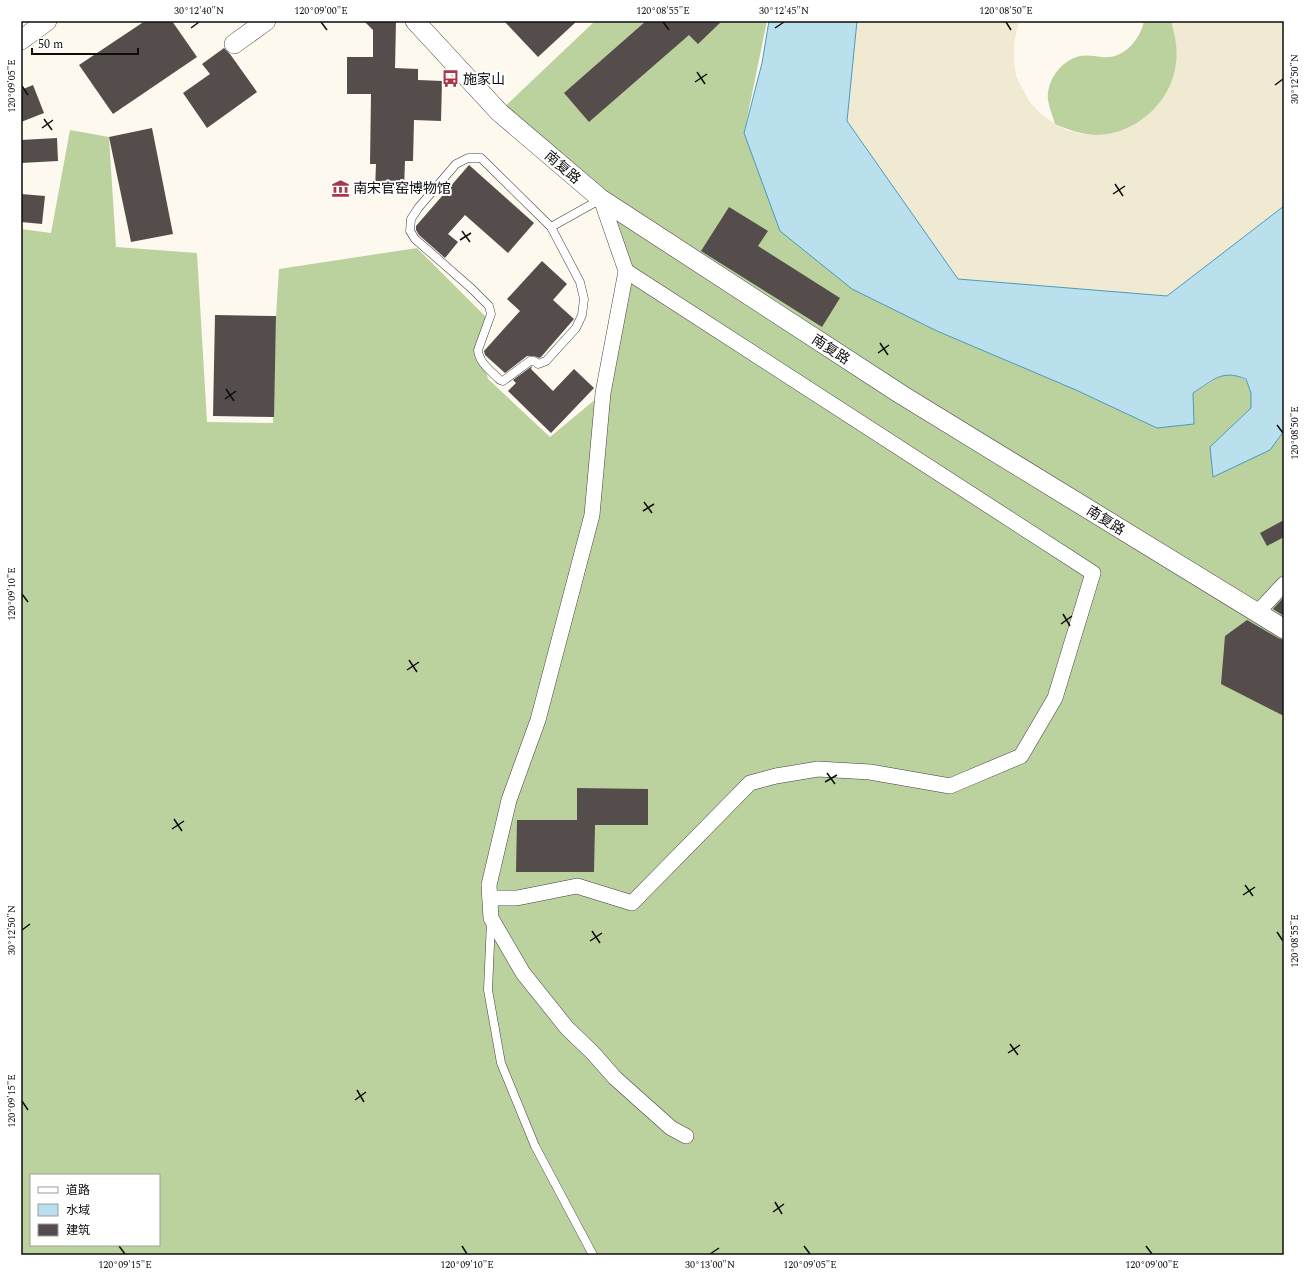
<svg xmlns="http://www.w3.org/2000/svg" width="1305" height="1276" viewBox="0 0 1305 1276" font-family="Spectral,'Noto Sans SC',serif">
  <rect width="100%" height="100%" fill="#fdf9ef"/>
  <polygon fill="#f0ead2" points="857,21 1020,21 1017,29 1014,44 1014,60 1016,76 1029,101 1040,113 1055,124 1066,130 1082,134 1097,135 1112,133 1129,127 1145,117 1175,34 1171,21 1284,21 1284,206 1167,296 958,279 847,121"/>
  <g fill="#bbd29e" fill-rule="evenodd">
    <path d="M595,21H767L744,133L1076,390L1157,428L1193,393L1222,375H1235L1246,380L1251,393V408L1210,447L1270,450L1284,431V1255H21V229L51,233L70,130L109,137L116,247L197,253L207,422L273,423L276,316L279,269L417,248L486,317L482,353L488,379L550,437L603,393L626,271L600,199L499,112ZM31,1175H159V1245H31Z"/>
    <path d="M1144,21H1171C1175,34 1178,49 1176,63C1172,102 1135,135 1096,135C1081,134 1068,130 1055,124C1053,116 1049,108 1048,100C1046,81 1061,60 1080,56C1090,54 1100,58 1110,57C1127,55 1141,37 1144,21Z"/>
  </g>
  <path fill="#bae0ee" stroke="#4a9abb" d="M769,21H857L847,121L958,279L1167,296L1284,206V431L1270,450L1213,477L1210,447L1251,408V393L1246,379C1221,369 1214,380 1193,393L1194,424L1157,428L1076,390L937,331L852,289L780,231L744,133L762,63Z"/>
  <g fill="#544d4b">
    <polygon points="145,21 172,21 197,57 113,114 79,65"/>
    <polygon points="364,21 396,21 395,68 418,69 418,80 442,81 441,121 414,120 413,161 405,161 404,189 375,189 376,164 370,164 371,94 347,94 347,57 373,57 373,30"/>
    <polygon points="504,21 577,21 538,57"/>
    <polygon points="646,21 722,21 698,44 689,35 589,122 564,93"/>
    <polygon points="224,48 230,54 257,92 207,128 183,93 210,74 202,64"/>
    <polygon points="33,85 44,113 21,122 21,90"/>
    <polygon points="152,128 173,234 131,242 109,137"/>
    <polygon points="57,138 58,161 21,163 21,140"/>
    <polygon points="469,165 534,223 508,253 465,215 448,234 458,242 445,258 419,235 416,230 416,226"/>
    <polygon points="21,194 45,196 42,224 21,222"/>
    <polygon points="729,207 768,231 758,246 840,298 822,327 701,251"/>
    <polygon points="542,261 567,284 553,300 574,319 541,357 539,358 534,356 527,356 505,373 485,355 484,351 520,311 507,299"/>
    <polygon points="215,315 276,316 274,417 213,416"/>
    <polygon points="532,366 531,369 553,391 574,369 594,388 551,433 508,391 516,383 513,380"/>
    <polygon points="1284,520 1284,537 1267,546 1260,533"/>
    <polygon points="1284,597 1284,616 1273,609"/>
    <polygon points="1247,620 1278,638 1284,640 1284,716 1221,684 1225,636"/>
    <polygon points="577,788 648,789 648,825 595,825 594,872 516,872 517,820 577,820"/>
  </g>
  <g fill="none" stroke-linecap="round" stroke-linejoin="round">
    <defs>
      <g id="service">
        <path d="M468,158H481L551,227L580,282L584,299L582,315L576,328L546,361L538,364L534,361H530L503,381L500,380C491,371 479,363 478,350L491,314L489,306L471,288L415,239L410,231L411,219L419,207L456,164Z"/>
        <polyline points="551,227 601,199"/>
        <polyline points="491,921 488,990 501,1063 535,1146 593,1255"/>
      </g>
      <g id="minor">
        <polyline points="601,199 626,271 603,393 592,515 538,720 509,800 489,885 491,918 523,973 567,1028 593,1053 615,1078 671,1128 686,1136"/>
        <polyline points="1257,613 1284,584"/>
        <polyline points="490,898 517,898 577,886 632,903 750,783 776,776 818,769 870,772 950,786 1021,756 1055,698 1093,573 626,271"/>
      </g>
      <g id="tertiary">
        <polyline points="415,21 499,112 601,199 902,395 1284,629"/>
        <polyline points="21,40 47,21"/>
        <polyline points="234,44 266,21"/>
      </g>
    </defs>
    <use href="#service" stroke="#404040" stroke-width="9"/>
    <use href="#minor" stroke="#404040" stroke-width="16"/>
    <use href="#tertiary" stroke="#404040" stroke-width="20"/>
    <use href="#service" stroke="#fff" stroke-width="8"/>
    <use href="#minor" stroke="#fff" stroke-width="15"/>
    <use href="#tertiary" stroke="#fff" stroke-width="19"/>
  </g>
  <path fill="none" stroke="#0d0d0d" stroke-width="1.5" d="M321,22L327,30M663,22L669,30M1006,22L1011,30M191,28L199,22M775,28L784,22M697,72L705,84M695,82L707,74M1275,85L1283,79M22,86L28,95M44,119L52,130M42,128L53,120M1115,184L1123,196M1113,194L1125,186M462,231L470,242M460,240L471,233M880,343L888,355M878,353L889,345M226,389L234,401M225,399L236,391M1277,425L1283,433M644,502L652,513M643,511L654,504M22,594L28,602M1063,614L1070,626M1061,624L1072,616M409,660L417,672M407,670L419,662M827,773L835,784M825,782L837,775M174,819L182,831M172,829L184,821M1245,885L1253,896M1243,895L1255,887M22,930L30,924M592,931L600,943M1277,932L1283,941M590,941L602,933M1010,1044L1018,1055M1008,1053L1020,1045M357,1090L364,1102M355,1100L366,1092M22,1101L28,1110M775,1202L782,1214M773,1212L784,1204M119,1246L125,1254M462,1246L467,1254M804,1246L810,1254M1146,1246L1152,1254M710,1254L719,1248"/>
  <defs>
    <symbol id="bus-bare" viewBox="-9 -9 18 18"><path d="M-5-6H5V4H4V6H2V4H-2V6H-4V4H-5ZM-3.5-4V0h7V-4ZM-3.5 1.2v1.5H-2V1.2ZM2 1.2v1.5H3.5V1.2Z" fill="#ab3749" stroke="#fff" stroke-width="2.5" paint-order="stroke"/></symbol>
    <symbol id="museum-bare" viewBox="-9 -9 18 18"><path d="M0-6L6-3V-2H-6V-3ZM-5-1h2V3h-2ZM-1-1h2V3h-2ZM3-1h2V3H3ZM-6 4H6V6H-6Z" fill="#ab3749" stroke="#fff" stroke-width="2.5" paint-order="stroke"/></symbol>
  </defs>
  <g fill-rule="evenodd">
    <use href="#bus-bare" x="438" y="66" width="25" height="25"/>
    <use href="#museum-bare" x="328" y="176" width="25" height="25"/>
  </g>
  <g text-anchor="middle" stroke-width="4" stroke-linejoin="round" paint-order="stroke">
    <g font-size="14" fill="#0d0d0d" stroke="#fff" text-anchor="start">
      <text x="463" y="84">施家山</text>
      <text x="353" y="193">南宋官窑博物馆</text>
    </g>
    <g font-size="14" fill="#0d0d0d" stroke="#fff">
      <text transform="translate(563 167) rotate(41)" y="5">南复路</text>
      <text transform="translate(831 349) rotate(33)" y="5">南复路</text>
      <text transform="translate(1106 520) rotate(32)" y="5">南复路</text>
    </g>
  </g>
  <rect width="1305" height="1276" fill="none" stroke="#ffffff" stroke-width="44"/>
  <rect x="30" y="1174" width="130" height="72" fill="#ffffff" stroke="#9e9e9e"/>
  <rect x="38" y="1187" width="20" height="6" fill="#ffffff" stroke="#9e9e9e"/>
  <text x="66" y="1194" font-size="12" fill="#0d0d0d">道路</text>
  <rect x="38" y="1204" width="20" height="12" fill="#bae0ee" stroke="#9e9e9e"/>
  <text x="66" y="1214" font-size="12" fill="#0d0d0d">水域</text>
  <rect x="38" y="1224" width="20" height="12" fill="#544d4b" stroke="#9e9e9e"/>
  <text x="66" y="1234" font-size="12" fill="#0d0d0d">建筑</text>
  <path d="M32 48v6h106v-6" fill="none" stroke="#0d0d0d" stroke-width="2"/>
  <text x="38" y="48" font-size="12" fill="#0d0d0d" stroke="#ffffff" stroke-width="3" paint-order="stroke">50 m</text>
  <rect x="22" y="22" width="1261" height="1232" fill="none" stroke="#0d0d0d" stroke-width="1.5"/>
  <g font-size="10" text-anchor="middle" fill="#0d0d0d">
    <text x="199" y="14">30°12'40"N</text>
    <text x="321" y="14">120°09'00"E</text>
    <text x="663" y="14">120°08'55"E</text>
    <text x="784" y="14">30°12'45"N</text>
    <text x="1006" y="14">120°08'50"E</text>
    <text transform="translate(1294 79) rotate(-90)" y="4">30°12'50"N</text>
    <text transform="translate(11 86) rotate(-90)" y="4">120°09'05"E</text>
    <text transform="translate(1294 433) rotate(-90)" y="4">120°08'50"E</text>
    <text transform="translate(11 594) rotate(-90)" y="4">120°09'10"E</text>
    <text transform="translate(11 930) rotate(-90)" y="4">30°12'50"N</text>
    <text transform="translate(1294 941) rotate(-90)" y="4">120°08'55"E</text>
    <text transform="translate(11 1101) rotate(-90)" y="4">120°09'15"E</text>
    <text x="125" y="1268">120°09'15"E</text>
    <text x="467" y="1268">120°09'10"E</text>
    <text x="710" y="1268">30°13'00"N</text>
    <text x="810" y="1268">120°09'05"E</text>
    <text x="1152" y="1268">120°09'00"E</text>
  </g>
</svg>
